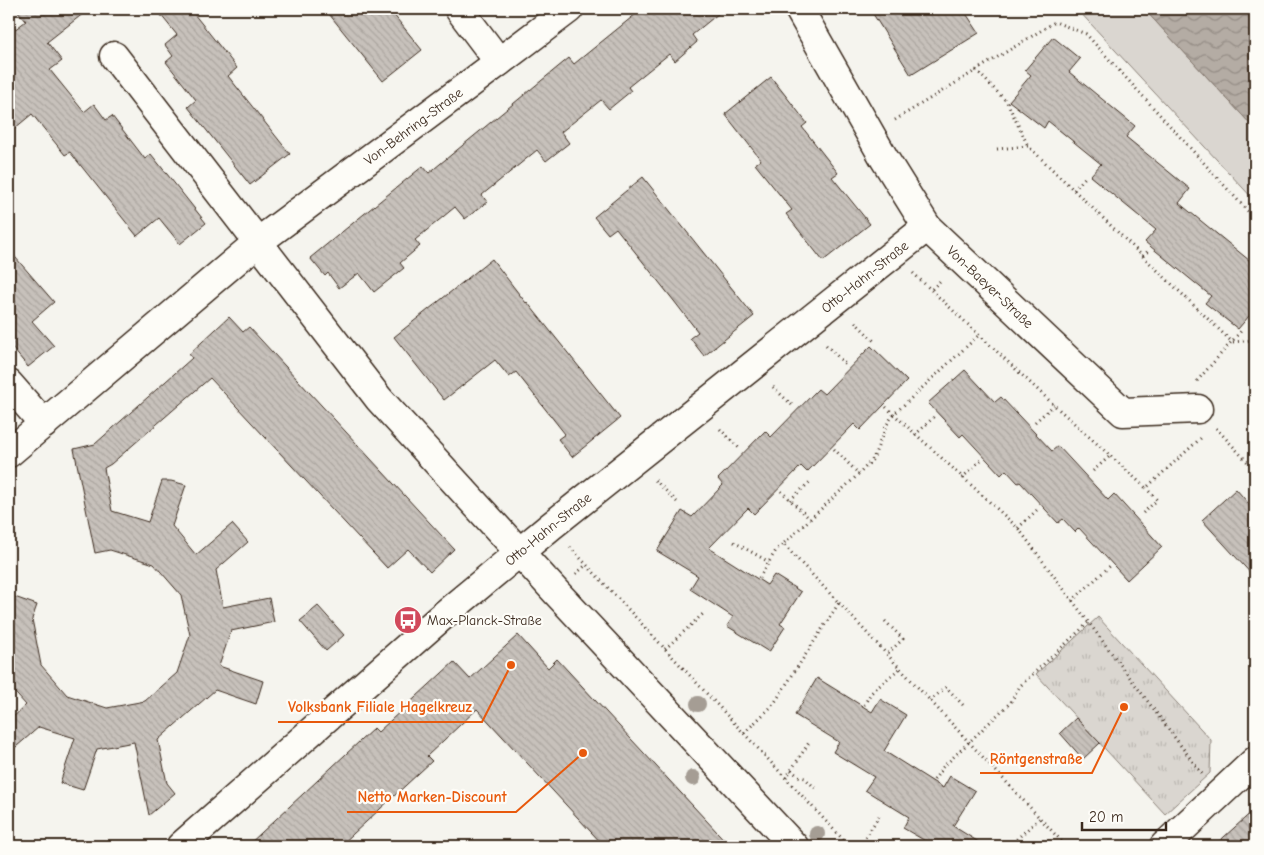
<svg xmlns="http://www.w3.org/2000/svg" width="1264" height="855" viewBox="0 0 1264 855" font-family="'Comic Neue',sans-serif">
  <defs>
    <pattern id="park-tufts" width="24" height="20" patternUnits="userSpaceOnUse" patternTransform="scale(1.25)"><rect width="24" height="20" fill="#dad6d0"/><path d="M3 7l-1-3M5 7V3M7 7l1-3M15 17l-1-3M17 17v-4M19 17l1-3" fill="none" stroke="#bcb8b2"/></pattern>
    <pattern id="water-waves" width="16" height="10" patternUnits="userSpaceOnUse" patternTransform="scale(1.25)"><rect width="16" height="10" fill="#b4aca4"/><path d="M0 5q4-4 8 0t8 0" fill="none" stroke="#948c85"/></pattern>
    <pattern id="building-back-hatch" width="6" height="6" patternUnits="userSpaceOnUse" patternTransform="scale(1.25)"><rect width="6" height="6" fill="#c7c1bb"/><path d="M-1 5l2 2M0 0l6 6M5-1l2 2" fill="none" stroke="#aca6a0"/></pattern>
  </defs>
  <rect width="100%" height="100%" fill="#f5f4ee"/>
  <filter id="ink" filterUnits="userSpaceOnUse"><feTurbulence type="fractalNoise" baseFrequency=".02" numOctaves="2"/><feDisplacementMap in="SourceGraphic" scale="10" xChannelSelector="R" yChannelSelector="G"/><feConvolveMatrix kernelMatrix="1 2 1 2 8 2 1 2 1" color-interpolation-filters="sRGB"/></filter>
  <g filter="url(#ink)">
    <polygon fill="#dad6d0" stroke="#8a8077" points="1077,9 1144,9 1255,129 1255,201"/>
    <polygon fill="url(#park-tufts)" stroke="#8a8077" points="1098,617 1211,740 1210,773 1165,814 1036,674"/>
    <polygon fill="url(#water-waves)" stroke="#84786e" points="1144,9 1255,9 1255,129"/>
    <g fill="url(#building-back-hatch)" stroke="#3b2a1e">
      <polygon points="16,9 89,9 47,42 62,61 50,70 84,112 94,104 106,120 112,116 145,159 151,154 206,223 180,244 159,218 137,236 70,152 65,155 32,114 9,133 9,34 26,21"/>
      <polygon points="156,9 190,9 237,68 228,76 290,154 250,185 188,107 196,100 166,62 173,56 165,45 177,35"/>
      <polygon points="325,9 389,9 422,50 383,81"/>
      <polygon points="642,9 724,9 692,35 697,42 675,61 669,54 628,87 631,91 609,109 601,100 561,132 569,143 546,161 537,150 482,195 487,202 465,219 455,207 415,240 420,246 400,263 404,268 374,292 359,273 339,288 328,273 325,276 310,258 423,166 429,173 569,58 574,64"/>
      <polygon points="870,9 963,9 979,33 911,75"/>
      <polygon points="1053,37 1080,59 1069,72 1135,126 1126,137 1190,189 1179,203 1255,265 1255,309 1238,329 1205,303 1211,296 1145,242 1156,230 1090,176 1101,164 1048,121 1044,128 1009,101 1031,75 1025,70"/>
      <polygon points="771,77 807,123 802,127 838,173 832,177 870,224 823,261 786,214 792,210 755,164 761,160 725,114"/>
      <polygon points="643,177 754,316 704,356 690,338 698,332 674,301 616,228 608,234 594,217"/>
      <polygon points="9,250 54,302 32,321 54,346 28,367 9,344"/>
      <polygon points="492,259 526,303 527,302 620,418 572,457 558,439 565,434 516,372 509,377 495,360 444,400 394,337"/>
      <polygon points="229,317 243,332 249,327 454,549 430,572 408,549 387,568 210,378 111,464 104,468 112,511 148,522 162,481 171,481 186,485 172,526 196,555 232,524 248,542 216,570 223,607 269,598 274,622 231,631 219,666 263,681 256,704 215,690 158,740 167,783 175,793 149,815 134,742 97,749 83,790 60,783 75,738 39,727 9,753 9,721 26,705 9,686 9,595 37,605 32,619 41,665 67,695 107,708 145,701 177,673 190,635 181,595 154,564 110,550 95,553 74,449 95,444 192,358 189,354"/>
      <polygon points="871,346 907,381 860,430 854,424 807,472 801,466 754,514 748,508 709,548 767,585 774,575 801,592 780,624 785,627 769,652 727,626 733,617 690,589 698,576 657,551 682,511 692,517 723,485 718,479 765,431 771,437 818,389 824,394"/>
      <polygon points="965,370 995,402 1001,397 1052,451 1058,446 1108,500 1114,494 1162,547 1127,580 1079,528 1075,532 1063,519 1058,523 1020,482 1018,483 1006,470 1001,475 963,434 960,437 928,403"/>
      <polygon points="1236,489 1255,511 1255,578 1202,520"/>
      <polygon points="318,606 344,635 326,651 300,621"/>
      <polygon points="518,635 548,668 557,659 730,846 604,846 477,709 427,756 432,761 340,846 247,846 374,728 378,732 454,662 470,679"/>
      <polygon points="817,678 872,712 880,699 906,715 884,751 943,788 950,776 975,791 953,826 985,846 934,846 903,828 909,817 865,790 874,777 833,752 839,742 795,715"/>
      <polygon points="1076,718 1100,743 1083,759 1060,733"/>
      <polygon points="1255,809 1255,846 1214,846"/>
    </g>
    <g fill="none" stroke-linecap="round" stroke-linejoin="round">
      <defs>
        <g id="street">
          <polyline points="459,9 499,62"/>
          <path id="s1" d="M799,9L884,158L927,227L1123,412L1198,409"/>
          <polyline points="114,56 379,399 556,592 794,846"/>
          <polyline points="9,384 44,424"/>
          <path id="s2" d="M9,453L258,242L499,62L569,9"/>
          <path id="s3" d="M181,846L439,619L551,526L927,227"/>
          <polyline points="1164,846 1255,761"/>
        </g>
      </defs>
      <use href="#street" stroke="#3b2a1e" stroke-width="31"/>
      <g stroke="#3b2a1e" stroke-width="3" stroke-dasharray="1 4" stroke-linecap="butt">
        <polyline points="976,70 1007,102 1028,146"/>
        <polyline points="895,120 1055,22 1086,34 1255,219"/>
        <polyline points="997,149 1028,146 1232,342 1254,340 1255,338"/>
        <polyline points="1074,190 1087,175"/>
        <polyline points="1143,256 1150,249"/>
        <polyline points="913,273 1054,405 1146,488 1201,438"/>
        <polyline points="932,289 942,279"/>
        <polyline points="855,322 875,342"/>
        <polyline points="826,345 847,366"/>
        <polyline points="1197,381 1241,331"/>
        <polyline points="773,387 794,407"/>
        <polyline points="886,407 1018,528 1202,774"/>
        <polyline points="1035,422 1054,405"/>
        <polyline points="1216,428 1255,470"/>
        <polyline points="720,429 741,450"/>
        <polyline points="915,435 936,415"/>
        <polyline points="834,449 859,474"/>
        <polyline points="1093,471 1110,456"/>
        <polyline points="962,478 982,459"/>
        <polyline points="655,480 677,502"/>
        <polyline points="781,491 810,519"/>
        <polyline points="790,500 811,481"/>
        <polyline points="1143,513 1157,500 1146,488"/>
        <polyline points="1018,528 1039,508"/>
        <polyline points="734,542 769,562"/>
        <polyline points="570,547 849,846"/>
        <polyline points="576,574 587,564"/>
        <polyline points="759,578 777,549 783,544"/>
        <polyline points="1072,601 1110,566"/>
        <polyline points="839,603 1066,846"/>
        <polyline points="885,621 903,639 886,655"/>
        <polyline points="665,649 703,614"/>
        <polyline points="930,701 946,687 963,705"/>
        <polyline points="864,705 871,693 900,668"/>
        <polyline points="744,733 773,705 839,603 783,544 859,474 873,459 886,426 893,415 980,334"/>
        <polyline points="791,770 798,776 805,778 815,788"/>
        <polyline points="786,778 810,741"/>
        <polyline points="934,780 943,767 1011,702 1020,686 1088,623"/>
        <polyline points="860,846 879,816"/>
        <polyline points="1009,846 1040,818"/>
      </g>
      <use href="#street" stroke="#fdfcf7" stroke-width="28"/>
    </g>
    <g fill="#a59d94">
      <circle cx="698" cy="704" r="8"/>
      <circle cx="693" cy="778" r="8"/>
      <circle cx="817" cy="834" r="8"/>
    </g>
  </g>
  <defs>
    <symbol id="bus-disc" viewBox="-11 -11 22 22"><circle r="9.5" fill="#d1495b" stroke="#fdfcf7"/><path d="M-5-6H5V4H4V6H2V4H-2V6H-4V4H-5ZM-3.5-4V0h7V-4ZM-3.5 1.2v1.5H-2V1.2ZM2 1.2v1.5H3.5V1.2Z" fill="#fff"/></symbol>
  </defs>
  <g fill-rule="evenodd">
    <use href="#bus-disc" x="392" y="604" width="32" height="32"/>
  </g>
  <g text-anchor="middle" stroke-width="4.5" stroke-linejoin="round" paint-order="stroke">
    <g font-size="14" fill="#3b2a1e" stroke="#fdfcf7">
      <text dy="5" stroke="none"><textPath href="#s2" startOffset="520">Von-Behring-Straße</textPath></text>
      <text dy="5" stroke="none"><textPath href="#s3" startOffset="890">Otto-Hahn-Straße</textPath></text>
      <text dy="5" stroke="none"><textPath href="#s1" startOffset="340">Von-Baeyer-Straße</textPath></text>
      <text dy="5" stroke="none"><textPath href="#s3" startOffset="485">Otto-Hahn-Straße</textPath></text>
    </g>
    <g font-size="14" fill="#3b2a1e" stroke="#fdfcf7" text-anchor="start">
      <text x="427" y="625">Max-Planck-Straße</text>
    </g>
  </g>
  <path fill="none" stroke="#e8590c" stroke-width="2" d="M511 665L482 722H278M1124 707L1092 773H980M583 753L516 812H347"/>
  <g fill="#e8590c" stroke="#fdfcf7" stroke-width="2">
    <circle cx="511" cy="665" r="5"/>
    <circle cx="1124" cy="707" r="5"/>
    <circle cx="583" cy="753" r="5"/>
  </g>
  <g font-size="15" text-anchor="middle" font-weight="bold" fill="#e8590c" stroke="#fdfcf7" stroke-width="4.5" stroke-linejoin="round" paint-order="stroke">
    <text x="380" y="712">Volksbank Filiale Hagelkreuz</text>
    <text x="1036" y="764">Röntgenstraße</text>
    <text x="432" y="802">Netto Marken-Discount</text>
  </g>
  <rect width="1264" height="855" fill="none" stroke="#fdfcf7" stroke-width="30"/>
  <rect x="15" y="15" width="1234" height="825" fill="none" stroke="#3b2a1e" stroke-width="2" filter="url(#ink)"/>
  <path d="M1082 822v8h84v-8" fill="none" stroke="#3b2a1e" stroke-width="2.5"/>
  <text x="1089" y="822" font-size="15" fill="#3b2a1e" stroke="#fdfcf7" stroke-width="4" paint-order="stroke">20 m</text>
</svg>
